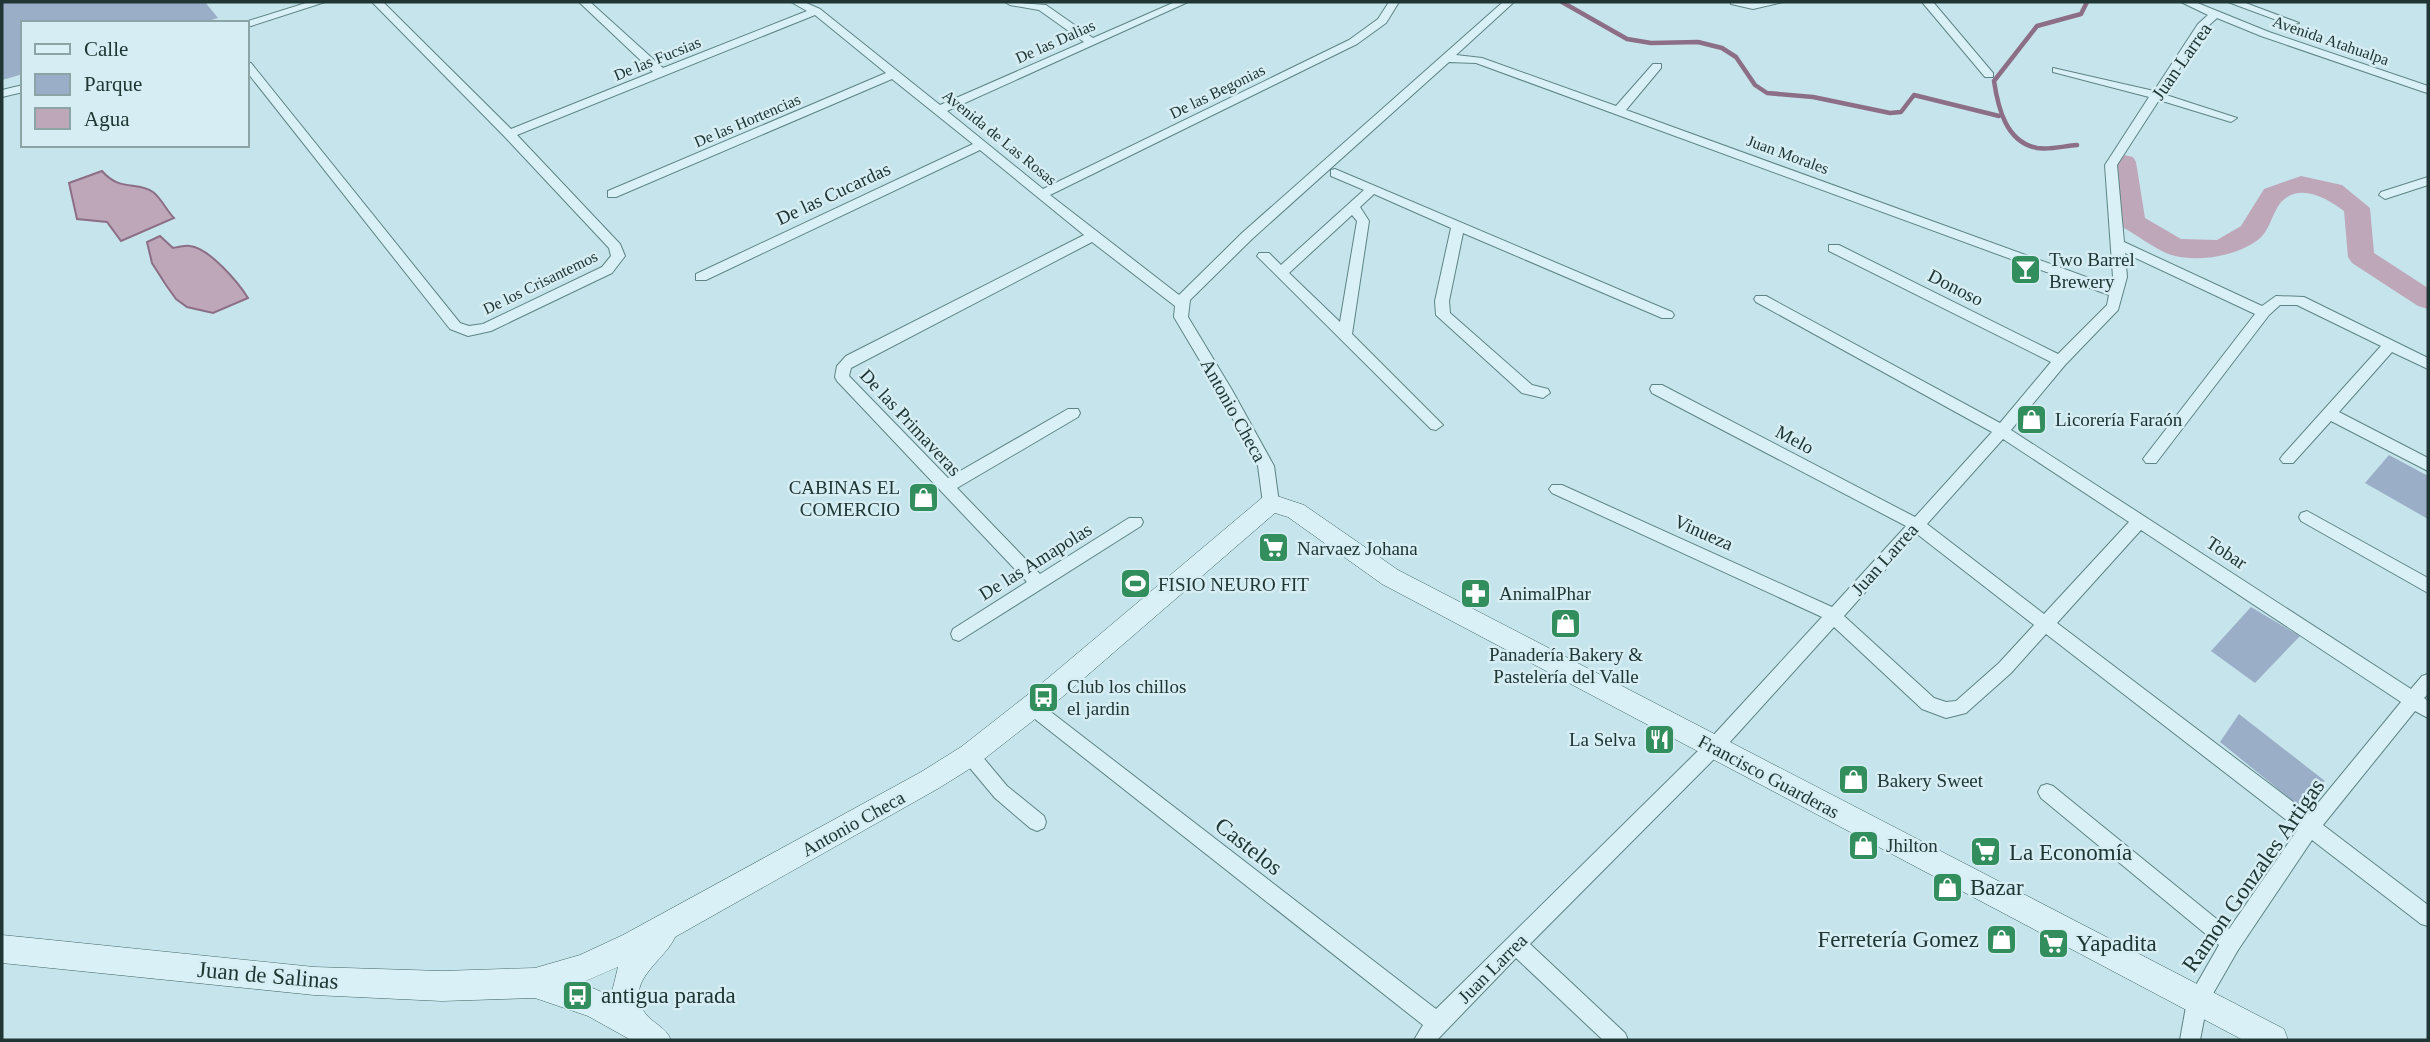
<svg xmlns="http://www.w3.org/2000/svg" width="2430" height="1042" viewBox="0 0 2430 1042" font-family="Georgia,serif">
  <rect width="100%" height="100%" fill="#c6e4eb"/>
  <g fill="#9baec8">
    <polygon points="2,2 205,2 218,18 201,23 23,23 23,74 2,80"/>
    <polygon points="2389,455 2428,476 2428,519 2365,483"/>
    <polygon points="2251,607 2300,636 2255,683 2211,651"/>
    <polygon points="2239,714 2325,781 2299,806 2220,742"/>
  </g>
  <g fill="#bfa7ba" stroke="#8c6f86" stroke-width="2">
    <path d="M102,171C120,192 137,181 153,192C161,198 167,211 174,218L121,241L107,222L77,219L69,183Z"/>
    <path d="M160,236L173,248C178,247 185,245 190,246C209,248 238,282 248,298L213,313L187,307L176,299L166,285L152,263L147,242Z"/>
  </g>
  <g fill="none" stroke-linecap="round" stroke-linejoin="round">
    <g stroke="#8c6f86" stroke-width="4.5">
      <polyline points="1562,2 1627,39 1651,43 1698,42 1722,48 1736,57 1755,85 1767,93 1813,97 1890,113 1901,112 1914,95 1999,116"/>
      <path d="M2077,145C2064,146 2050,150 2037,148C2006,142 1998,108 1994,81L2037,26L2081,14L2087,2"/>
    </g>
    <path fill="#bfa7ba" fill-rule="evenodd" d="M2124,155L2133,157L2136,162L2145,218L2181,239L2217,240L2241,226L2264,189L2301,176L2342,185L2370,208L2374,253L2428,288V309L2418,306L2352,263L2348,257L2344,211C2328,199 2300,182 2281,202C2272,213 2270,230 2259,239C2236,257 2193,264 2166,253C2151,246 2138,236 2124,228L2120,222L2112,162L2115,157Z"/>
    <defs>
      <g id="street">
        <polygon points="309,2 325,2 251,26 247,27 247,23 242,23"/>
        <path d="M372,2H383L511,129L653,72L579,2H590L663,68L807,11L791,2H804L820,9L940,105L1084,42L1039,10L1010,5L1005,2L1046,5L1093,38L1175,2H1188L947,111L1043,189L1349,40L1378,19L1389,2H1399L1386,23L1357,44L1050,195L1179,295L1242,233L1503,2H1514L1456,55L1482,58L1616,106L1653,64H1661V68L1626,110L2111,286L2113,277L2105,165L2149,97L2053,72V68L2154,91L2198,24L2208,15L2181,2H2195L2269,32L2428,86V93L2424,92L2261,36L2217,18L2206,28L2163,94L2237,118L2231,122L2159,100L2117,165L2124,242L2262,306L2276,296L2304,297L2428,358V369L2392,352L2339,412L2428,458V471L2331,421L2293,463H2283L2280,459L2283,455L2381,346L2297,305H2280L2269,315L2156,463H2146L2143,459L2146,455L2255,314L2125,253L2127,277L2118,310L2065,365L2011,430L2411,689L2422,676L2428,674V694L2424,698L2428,701V718L2415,711L2323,825L2428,905V926L2421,924L2312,840L2238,950L2207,1004L2200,1040H2180L2187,1001L2219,945L2041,798L2038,792L2041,786L2047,784L2053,786L2229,929L2298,829L2046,634L2011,673L1966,713L1946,718L1922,709L1834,627L1720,753L1530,944L1625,1033L1628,1040H1603L1516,958L1437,1040H1414L1423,1025L1026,712L1023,707L1026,702L1032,699L1038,702L1436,1009L1708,741L1822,617L1552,493L1549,489L1552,485H1562L1832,607L1906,526L1652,393L1650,389L1652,385H1662L1915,517L1992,432L1756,302L1754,299L1756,296H1766L2000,423L2051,362L1829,251V245H1839L2058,354L2107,305L2109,295L1476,63L1449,62L1252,239L1190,300L1188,317L1232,390L1274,466L1279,503L1277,507H1265L1263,503L1258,466L1218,391L1174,317L1175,306L1092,242L851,368L849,376L948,478L1068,409H1078L1080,413L1078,417L957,488L1040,574L1129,518H1141L1143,522L1141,526L959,641L953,639L951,634L953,629L1027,582L837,381L835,377L837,366L846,356L1084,235L980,150L706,280H696V274L973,144L892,79L616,197H608V191L886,73L815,15L517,135L620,244L625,256L612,273L491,331L468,336L450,329L247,72V62L251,63L460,323L469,326L483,324L602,267L611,256L609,248L505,137ZM2003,439L2129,522L2044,614L1927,524ZM2141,530L2401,702L2309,814L2057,623ZM1917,534L2034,625L1999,663L1956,701L1946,702L1934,698L1844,616Z"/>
        <polygon points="1730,2 1783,2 1753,9 1731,4"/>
        <polygon points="1922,2 1933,2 1993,73 1993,77 1985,77"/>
        <polygon points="2228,2 2243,2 2299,23 2290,25"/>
        <polygon points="23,85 23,92 2,97 2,90"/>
        <path d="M1335,169L1672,312L1674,315L1672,318H1662L1463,233L1449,301L1450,313L1532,385L1548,389L1550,393L1543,398L1522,393L1436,315L1435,301L1451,228L1374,194L1360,207L1369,221L1352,334L1443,425L1436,430L1431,429L1257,256L1259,253H1269L1281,265L1364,190L1331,176V170ZM1352,215L1357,221L1340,322L1289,273Z"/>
        <polygon points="2428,177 2428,185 2385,199 2379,195 2381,192"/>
        <polygon points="2307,511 2428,578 2428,593 2301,521 2299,517 2301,513"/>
        <polygon points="970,747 976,749 1007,786 1044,816 1046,822 1044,828 1037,831 1030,828 995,798 964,761 961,755 964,749"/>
      </g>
      <path id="secondary" d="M1271,494L1304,505L1398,570L2284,1029L2288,1040H2243L1382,584L1288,517L1275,513L1053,705L979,763L939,788L675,937C665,961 623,981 645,1013C653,1024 665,1026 671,1040H631L588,1016L535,998L442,1001L314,995L2,963V935L314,967L442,971L535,968L580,955L623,935L921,772L961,747L1035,689L1263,497ZM618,967L611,996L581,983Z"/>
    </defs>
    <use href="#street" stroke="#5d8484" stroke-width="2"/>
    <use href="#secondary" stroke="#406665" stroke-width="1"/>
    <use href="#street" fill="#d9f1f6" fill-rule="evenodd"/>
    <use href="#secondary" fill="#d9f1f6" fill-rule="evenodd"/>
  </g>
  <defs>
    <symbol id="bar-square" viewBox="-11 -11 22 22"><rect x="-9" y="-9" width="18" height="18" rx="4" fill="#328e5d" stroke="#d5edf3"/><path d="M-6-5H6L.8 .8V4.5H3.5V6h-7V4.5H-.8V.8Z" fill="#fff"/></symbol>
    <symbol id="shop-square" viewBox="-11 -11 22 22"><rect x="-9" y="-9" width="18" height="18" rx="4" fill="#328e5d" stroke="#d5edf3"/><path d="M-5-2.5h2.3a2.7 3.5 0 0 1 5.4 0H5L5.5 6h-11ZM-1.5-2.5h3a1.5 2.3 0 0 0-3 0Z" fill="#fff"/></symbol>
    <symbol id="supermarket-square" viewBox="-11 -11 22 22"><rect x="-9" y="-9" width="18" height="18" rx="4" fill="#328e5d" stroke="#d5edf3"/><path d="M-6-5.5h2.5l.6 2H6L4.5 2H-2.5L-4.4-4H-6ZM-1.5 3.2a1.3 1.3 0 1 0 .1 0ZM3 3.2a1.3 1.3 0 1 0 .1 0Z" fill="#fff"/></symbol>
    <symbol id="stadium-square" viewBox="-11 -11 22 22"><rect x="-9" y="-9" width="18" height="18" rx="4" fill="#328e5d" stroke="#d5edf3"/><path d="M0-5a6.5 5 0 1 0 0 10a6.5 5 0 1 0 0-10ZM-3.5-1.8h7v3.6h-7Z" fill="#fff"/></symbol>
    <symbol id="pharmacy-square" viewBox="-11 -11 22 22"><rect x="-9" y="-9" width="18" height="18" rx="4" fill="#328e5d" stroke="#d5edf3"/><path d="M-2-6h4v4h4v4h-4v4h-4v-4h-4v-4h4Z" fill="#fff"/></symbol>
    <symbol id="bus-square" viewBox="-11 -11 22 22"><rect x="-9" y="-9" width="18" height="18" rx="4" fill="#328e5d" stroke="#d5edf3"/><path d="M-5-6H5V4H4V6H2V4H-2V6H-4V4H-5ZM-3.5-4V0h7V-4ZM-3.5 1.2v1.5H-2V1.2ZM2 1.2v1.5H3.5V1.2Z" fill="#fff"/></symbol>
    <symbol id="restaurant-square" viewBox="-11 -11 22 22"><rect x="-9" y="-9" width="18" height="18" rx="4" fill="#328e5d" stroke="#d5edf3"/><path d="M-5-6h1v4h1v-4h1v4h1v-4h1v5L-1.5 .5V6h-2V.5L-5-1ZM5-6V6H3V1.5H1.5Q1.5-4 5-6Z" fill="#fff"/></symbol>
  </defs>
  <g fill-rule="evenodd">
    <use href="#bar-square" x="2008" y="252" width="35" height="35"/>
    <use href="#shop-square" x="2014" y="402" width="35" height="35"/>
    <use href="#shop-square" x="906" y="480" width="35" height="35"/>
    <use href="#supermarket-square" x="1256" y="530" width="35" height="35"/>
    <use href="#stadium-square" x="1118" y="566" width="35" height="35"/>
    <use href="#pharmacy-square" x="1458" y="576" width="35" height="35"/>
    <use href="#shop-square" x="1548" y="606" width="35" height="35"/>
    <use href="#bus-square" x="1026" y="680" width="35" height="35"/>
    <use href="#restaurant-square" x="1642" y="722" width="35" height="35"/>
    <use href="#shop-square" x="1836" y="762" width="35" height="35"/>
    <use href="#shop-square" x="1846" y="828" width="35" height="35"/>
    <use href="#supermarket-square" x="1968" y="834" width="35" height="35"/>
    <use href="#shop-square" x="1930" y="870" width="35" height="35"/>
    <use href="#shop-square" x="1984" y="922" width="35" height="35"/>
    <use href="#supermarket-square" x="2036" y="926" width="35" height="35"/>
    <use href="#bus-square" x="560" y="978" width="35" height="35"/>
  </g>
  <g text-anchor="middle" stroke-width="5" stroke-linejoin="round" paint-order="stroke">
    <g font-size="16" fill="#203635" stroke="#d5edf3">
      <text transform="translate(2331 40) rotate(19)" y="6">Avenida Atahualpa</text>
      <text transform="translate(1055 41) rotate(-24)" y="6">De las Dalias</text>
      <text transform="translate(657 58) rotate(-22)" y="6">De las Fucsias</text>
      <text transform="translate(1217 91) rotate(-26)" y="6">De las Begonias</text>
      <text transform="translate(747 120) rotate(-23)" y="6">De las Hortencias</text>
      <text transform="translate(1000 137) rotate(39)" y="6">Avenida de Las Rosas</text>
      <text transform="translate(1788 154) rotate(20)" y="6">Juan Morales</text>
      <text transform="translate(540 282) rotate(-26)" y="6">De los Crisantemos</text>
    </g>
    <g font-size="19" fill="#203635" stroke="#d5edf3">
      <text transform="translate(2181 61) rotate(-55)" y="7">Juan Larrea</text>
      <text transform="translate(833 193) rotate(-25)" y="7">De las Cucardas</text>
      <text transform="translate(1956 287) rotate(27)" y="7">Donoso</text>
      <text transform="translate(1234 410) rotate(61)" y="7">Antonio Checa</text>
      <text transform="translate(911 422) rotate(47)" y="7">De las Primaveras</text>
      <text transform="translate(1795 439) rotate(28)" y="7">Melo</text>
      <text transform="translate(1704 532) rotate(24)" y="7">Vinueza</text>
      <text transform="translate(2227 552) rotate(33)" y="7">Tobar</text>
      <text transform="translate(1884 559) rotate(-48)" y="7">Juan Larrea</text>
      <text transform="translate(1035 561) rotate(-32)" y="7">De las Amapolas</text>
      <text transform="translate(1769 776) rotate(28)" y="7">Francisco Guarderas</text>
      <text transform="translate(853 823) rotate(-29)" y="7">Antonio Checa</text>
      <text transform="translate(1492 968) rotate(-45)" y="7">Juan Larrea</text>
    </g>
    <g font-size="19" fill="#203635" stroke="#d5edf3" text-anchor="start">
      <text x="2049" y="266">Two Barrel<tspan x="2049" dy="22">Brewery</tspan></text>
      <text x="2055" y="426">Licorería Faraón</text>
      <text x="900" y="494" text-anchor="end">CABINAS EL<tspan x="900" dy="22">COMERCIO</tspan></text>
      <text x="1297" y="555">Narvaez Johana</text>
      <text x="1158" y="591">FISIO NEURO FIT</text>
      <text x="1499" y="600">AnimalPhar</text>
      <text x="1566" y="661" text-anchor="middle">Panadería Bakery &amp;<tspan x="1566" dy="22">Pastelería del Valle</tspan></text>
      <text x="1067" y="693">Club los chillos<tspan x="1067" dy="22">el jardin</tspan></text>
      <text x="1636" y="746" text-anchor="end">La Selva</text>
      <text x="1877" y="787">Bakery Sweet</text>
      <text x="1886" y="852">Jhilton</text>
    </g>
    <g font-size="23" fill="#203635" stroke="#d5edf3">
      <text transform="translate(1249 846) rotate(38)" y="8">Castelos</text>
      <text transform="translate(2253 875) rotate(-55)" y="8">Ramon Gonzales Artigas</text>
      <text transform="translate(268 975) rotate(5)" y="8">Juan de Salinas</text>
    </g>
    <g font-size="23" fill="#203635" stroke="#d5edf3" text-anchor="start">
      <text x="2009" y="860">La Economía</text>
      <text x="1970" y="895">Bazar</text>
      <text x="1979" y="947" text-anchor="end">Ferretería Gomez</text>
      <text x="2076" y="951">Yapadita</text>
      <text x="601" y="1003">antigua parada</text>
    </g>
  </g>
  <rect width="2430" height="1042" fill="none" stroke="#203635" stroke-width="7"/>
  <rect x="21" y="21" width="228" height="126" fill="#d5edf3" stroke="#8da4a7" stroke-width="2"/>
  <rect x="35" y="44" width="35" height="10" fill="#d9f1f6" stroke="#8da4a7" stroke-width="2"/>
  <text x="84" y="56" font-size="21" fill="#203635">Calle</text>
  <rect x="35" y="74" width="35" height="21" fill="#9baec8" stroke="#8da4a7" stroke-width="2"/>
  <text x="84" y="91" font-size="21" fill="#203635">Parque</text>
  <rect x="35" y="108" width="35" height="21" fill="#bfa7ba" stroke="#8da4a7" stroke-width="2"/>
  <text x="84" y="126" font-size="21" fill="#203635">Agua</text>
</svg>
